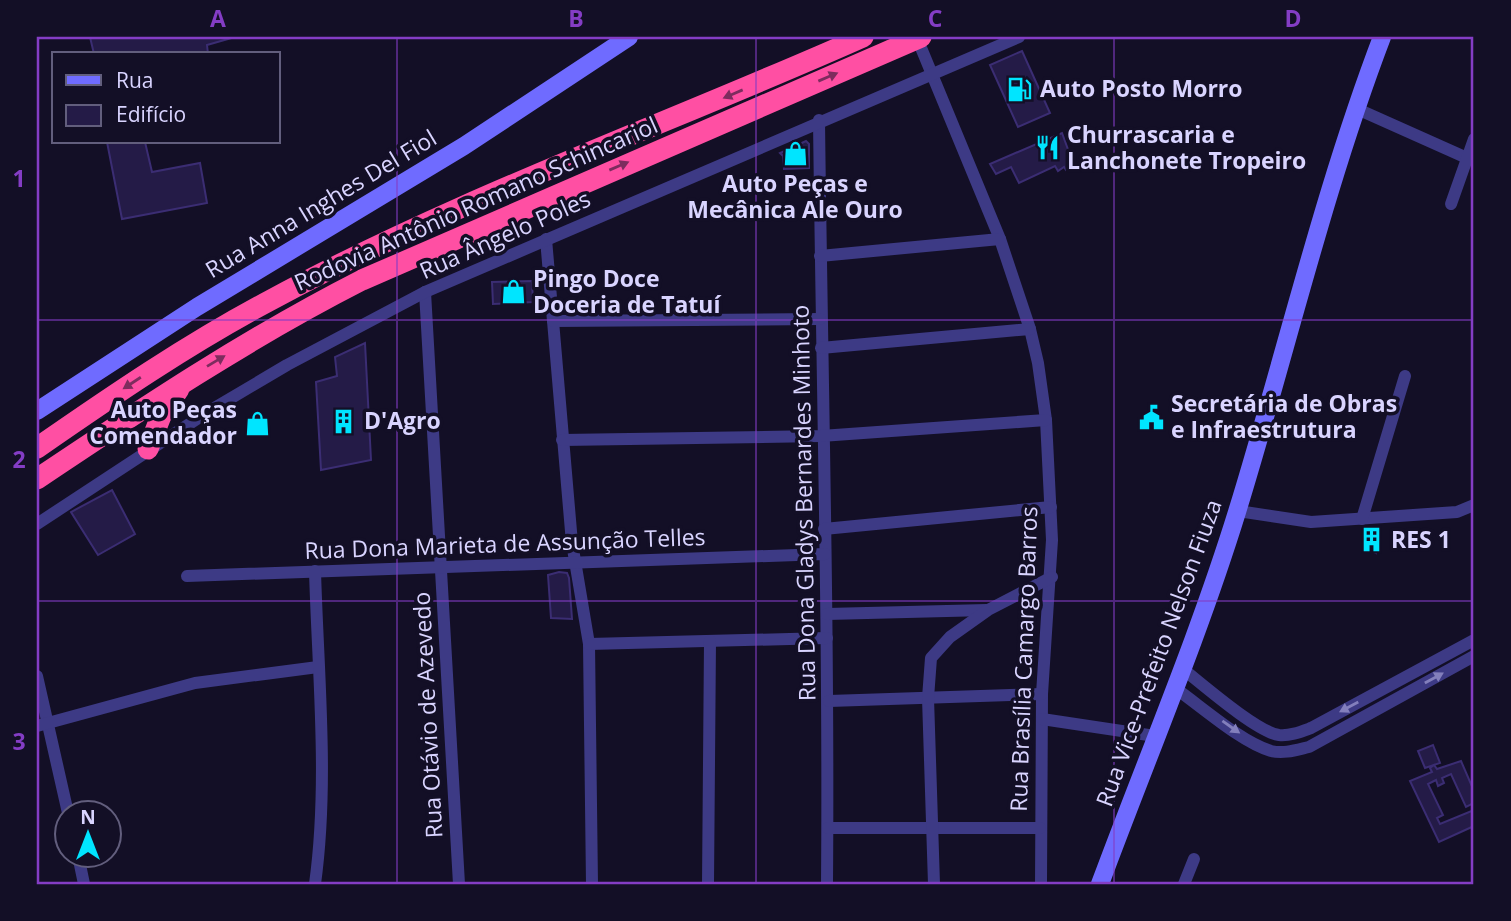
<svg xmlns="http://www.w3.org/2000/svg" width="1511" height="921" viewBox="0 0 1511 921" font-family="'Open Sans',sans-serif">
  <rect width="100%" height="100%" fill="#130f26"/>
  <g fill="#241b47" stroke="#3b2d73" stroke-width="2">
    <polygon points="90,37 235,37 207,45 208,54 94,54"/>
    <polygon points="1022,51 1050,113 1018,127 990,65"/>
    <polygon points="1062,133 1074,166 1066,170 1064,167 1058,171 1055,166 1019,183 1011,167 996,174 990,164"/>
    <polygon points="806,141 809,144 809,168 784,169 783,156 780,153"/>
    <polygon points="107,142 145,142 152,172 200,163 207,203 122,219"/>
    <polygon points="532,281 533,302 493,304 492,282"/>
    <polygon points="365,343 371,460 321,470 316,382 337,376 335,357"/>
    <polygon points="112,490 135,534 98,555 71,512"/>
    <polygon points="1366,530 1375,530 1376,553 1367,549"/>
    <polygon points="559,572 567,573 569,578 572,619 551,618 548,575"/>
    <polygon points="1433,745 1440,763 1425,768 1418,751"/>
    <polygon points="1461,761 1474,791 1474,803 1466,807 1451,774 1442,778 1444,783 1438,786 1436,780 1428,784 1443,815 1437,818 1440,824 1474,810 1474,826 1439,842 1410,781 1432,772 1430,768 1434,765 1437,769"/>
  </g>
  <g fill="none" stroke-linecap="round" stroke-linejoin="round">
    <g stroke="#3d3a85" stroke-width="12">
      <polyline points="917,38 1000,239 1030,329 1038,363 1046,420 1052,540 1042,694 1041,884"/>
      <polyline points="1355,108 1467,158"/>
      <path d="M819,120C822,375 829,630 827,884"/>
      <polyline points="1451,204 1474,139"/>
      <polyline points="546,239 572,543 589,644 592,884"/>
      <polyline points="820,256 1000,239"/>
      <polyline points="425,292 459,884"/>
      <polyline points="553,321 820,319"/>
      <polyline points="821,348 1030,329"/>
      <polyline points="562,440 821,436 1046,420"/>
      <polyline points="1238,511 1311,522 1457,512 1474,505"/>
      <polyline points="1362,519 1405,376"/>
      <polyline points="37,524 206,413 287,365 425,292 1019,37"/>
      <polyline points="824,529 1051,507"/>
      <polyline points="187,576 825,554"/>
      <polyline points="827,614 987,610"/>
      <polyline points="589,644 827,638"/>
      <path d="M1183,669C1202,684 1257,732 1279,735C1290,736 1300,732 1311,728L1474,640"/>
      <polyline points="37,676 68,813"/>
      <path d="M1175,688C1202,707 1241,742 1271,751C1284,754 1296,750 1309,747L1474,656"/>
      <polyline points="829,701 1042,694"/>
      <polyline points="1042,719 1155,736"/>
      <polyline points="37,726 195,683 318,667"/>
      <polyline points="828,828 1040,828"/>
      <polyline points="78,855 84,884"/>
      <path d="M315,884C329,782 318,675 315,571"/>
      <polyline points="708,884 710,641"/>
      <polyline points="934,884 928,698 931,658 950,637 988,610 1052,577"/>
      <polyline points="1184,884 1194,859"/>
    </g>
    <g stroke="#6f6bff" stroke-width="18">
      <polyline points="37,411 197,307 464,146 629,37"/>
      <path d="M1100,884C1146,760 1198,638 1237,512C1286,353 1323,192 1382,37"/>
    </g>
    <g stroke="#ff4fa3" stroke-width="21">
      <path d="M37,448C112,396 188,344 269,301C459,198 665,125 863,37"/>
      <polyline points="148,449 161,416 179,389"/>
      <path d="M37,479C143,408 248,338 362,280L921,37"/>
    </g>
  </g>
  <defs><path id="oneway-solid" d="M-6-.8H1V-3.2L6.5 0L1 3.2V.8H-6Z" transform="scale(1.75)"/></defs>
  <g fill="#7d2c5e">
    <use href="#oneway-solid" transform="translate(828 77) rotate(-23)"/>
    <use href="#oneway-solid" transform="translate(733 94) rotate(157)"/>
    <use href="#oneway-solid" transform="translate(619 166) rotate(-23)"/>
    <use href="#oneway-solid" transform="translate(216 361) rotate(-31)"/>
    <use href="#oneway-solid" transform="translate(132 383) rotate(147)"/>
  </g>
  <g fill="#837fbc">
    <use href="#oneway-solid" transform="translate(1434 678) rotate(-29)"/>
    <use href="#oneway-solid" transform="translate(1349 707) rotate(152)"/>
    <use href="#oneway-solid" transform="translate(1231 727) rotate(35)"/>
  </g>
  <path fill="none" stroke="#843dc5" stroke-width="2" stroke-opacity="0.55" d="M397,37V884M756,37V884M1114,37V884M37,320H1474M37,601H1474"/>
  <defs>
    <symbol id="fuel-bare" viewBox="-9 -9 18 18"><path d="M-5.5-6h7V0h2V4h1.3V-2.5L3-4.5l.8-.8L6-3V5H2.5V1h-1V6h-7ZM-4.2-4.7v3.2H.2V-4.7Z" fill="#00e5ff" stroke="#130f26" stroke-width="2.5" paint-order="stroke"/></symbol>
    <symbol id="restaurant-bare" viewBox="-9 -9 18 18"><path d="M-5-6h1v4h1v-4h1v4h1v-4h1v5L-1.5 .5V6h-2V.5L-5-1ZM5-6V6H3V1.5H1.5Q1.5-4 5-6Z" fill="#00e5ff" stroke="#130f26" stroke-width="2.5" paint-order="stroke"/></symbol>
    <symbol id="shop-bare" viewBox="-9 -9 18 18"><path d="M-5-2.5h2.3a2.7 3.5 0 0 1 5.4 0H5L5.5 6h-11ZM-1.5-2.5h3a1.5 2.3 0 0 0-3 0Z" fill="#00e5ff" stroke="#130f26" stroke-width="2.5" paint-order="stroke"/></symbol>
    <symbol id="civic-bare" viewBox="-9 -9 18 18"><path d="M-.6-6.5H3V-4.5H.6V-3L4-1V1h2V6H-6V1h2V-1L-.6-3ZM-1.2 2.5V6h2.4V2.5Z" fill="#00e5ff" stroke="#130f26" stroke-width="2.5" paint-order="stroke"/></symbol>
    <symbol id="building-bare" viewBox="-9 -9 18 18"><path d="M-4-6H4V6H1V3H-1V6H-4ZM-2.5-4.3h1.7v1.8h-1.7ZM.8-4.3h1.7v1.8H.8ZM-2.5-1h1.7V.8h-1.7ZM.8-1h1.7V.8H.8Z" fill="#00e5ff" stroke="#130f26" stroke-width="2.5" paint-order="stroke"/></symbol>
  </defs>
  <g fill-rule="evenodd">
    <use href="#fuel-bare" x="1002" y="72" width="35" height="35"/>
    <use href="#restaurant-bare" x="1030" y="130" width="35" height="35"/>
    <use href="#shop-bare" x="778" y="136" width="35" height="35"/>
    <use href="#shop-bare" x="496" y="274" width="35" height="35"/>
    <use href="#civic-bare" x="1134" y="400" width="35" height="35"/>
    <use href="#building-bare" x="326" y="404" width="35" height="35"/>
    <use href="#shop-bare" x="240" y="406" width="35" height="35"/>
    <use href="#building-bare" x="1354" y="522" width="35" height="35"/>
  </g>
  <g text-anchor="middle" stroke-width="7" stroke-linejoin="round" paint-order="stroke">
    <g font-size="23" font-weight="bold" fill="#d9d4ff" stroke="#130f26" text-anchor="start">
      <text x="1040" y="97">Auto Posto Morro</text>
      <text x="1067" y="143">Churrascaria e<tspan x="1067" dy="26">Lanchonete Tropeiro</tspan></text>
      <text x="795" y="192" text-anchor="middle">Auto Peças e<tspan x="795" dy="26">Mecânica Ale Ouro</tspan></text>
      <text x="533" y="287">Pingo Doce<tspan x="533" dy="26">Doceria de Tatuí</tspan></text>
      <text x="1171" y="412">Secretária de Obras<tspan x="1171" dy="26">e Infraestrutura</tspan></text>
      <text x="237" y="418" text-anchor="end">Auto Peças<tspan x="237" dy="26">Comendador</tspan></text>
      <text x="364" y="429">D'Agro</text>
      <text x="1391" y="548">RES 1</text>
    </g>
    <g font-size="23" fill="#d9d4ff" stroke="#130f26">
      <text transform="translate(321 204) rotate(-31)" y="8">Rua Anna Inghes Del Fiol</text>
      <text transform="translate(476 204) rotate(-24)" y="8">Rodovia Antônio Romano Schincariol</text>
      <text transform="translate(505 235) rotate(-24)" y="8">Rua Ângelo Poles</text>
      <text transform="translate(804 503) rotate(-91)" y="8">Rua Dona Gladys Bernardes Minhoto</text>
      <text transform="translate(505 544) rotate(-2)" y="8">Rua Dona Marieta de Assunção Telles</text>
      <text transform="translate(1159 653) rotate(-70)" y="8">Rua Vice-Prefeito Nelson Fiuza</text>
      <text transform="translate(1024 659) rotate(-88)" y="8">Rua Brasília Camargo Barros</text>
      <text transform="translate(428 715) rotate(-93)" y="8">Rua Otávio de Azevedo</text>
    </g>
  </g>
  <rect width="1511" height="921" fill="none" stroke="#130f26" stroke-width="77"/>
  <rect x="52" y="52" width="228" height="91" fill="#130f26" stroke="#625e7d" stroke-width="2"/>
  <rect x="66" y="75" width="35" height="10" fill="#6f6bff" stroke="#625e7d" stroke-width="2"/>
  <text x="116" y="88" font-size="21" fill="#d9d4ff">Rua</text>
  <rect x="66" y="105" width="35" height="21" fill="#241b47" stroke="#625e7d" stroke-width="2"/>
  <text x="116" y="122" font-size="21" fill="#d9d4ff">Edifício</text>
  <g transform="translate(88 834)"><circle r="33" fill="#130f26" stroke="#625e7d" stroke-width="2"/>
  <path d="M0-5L12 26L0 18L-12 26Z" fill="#00e5ff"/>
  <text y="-10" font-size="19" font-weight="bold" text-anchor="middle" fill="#d9d4ff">N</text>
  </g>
  <rect x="38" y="38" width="1434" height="845" fill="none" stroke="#843dc5" stroke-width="2.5"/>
  <g font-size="23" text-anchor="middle" font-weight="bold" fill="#843dc5">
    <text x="218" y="27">A</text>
    <text x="576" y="27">B</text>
    <text x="935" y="27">C</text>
    <text x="1293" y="27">D</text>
    <text x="19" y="187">1</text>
    <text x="19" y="468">2</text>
    <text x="19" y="750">3</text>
  </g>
</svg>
